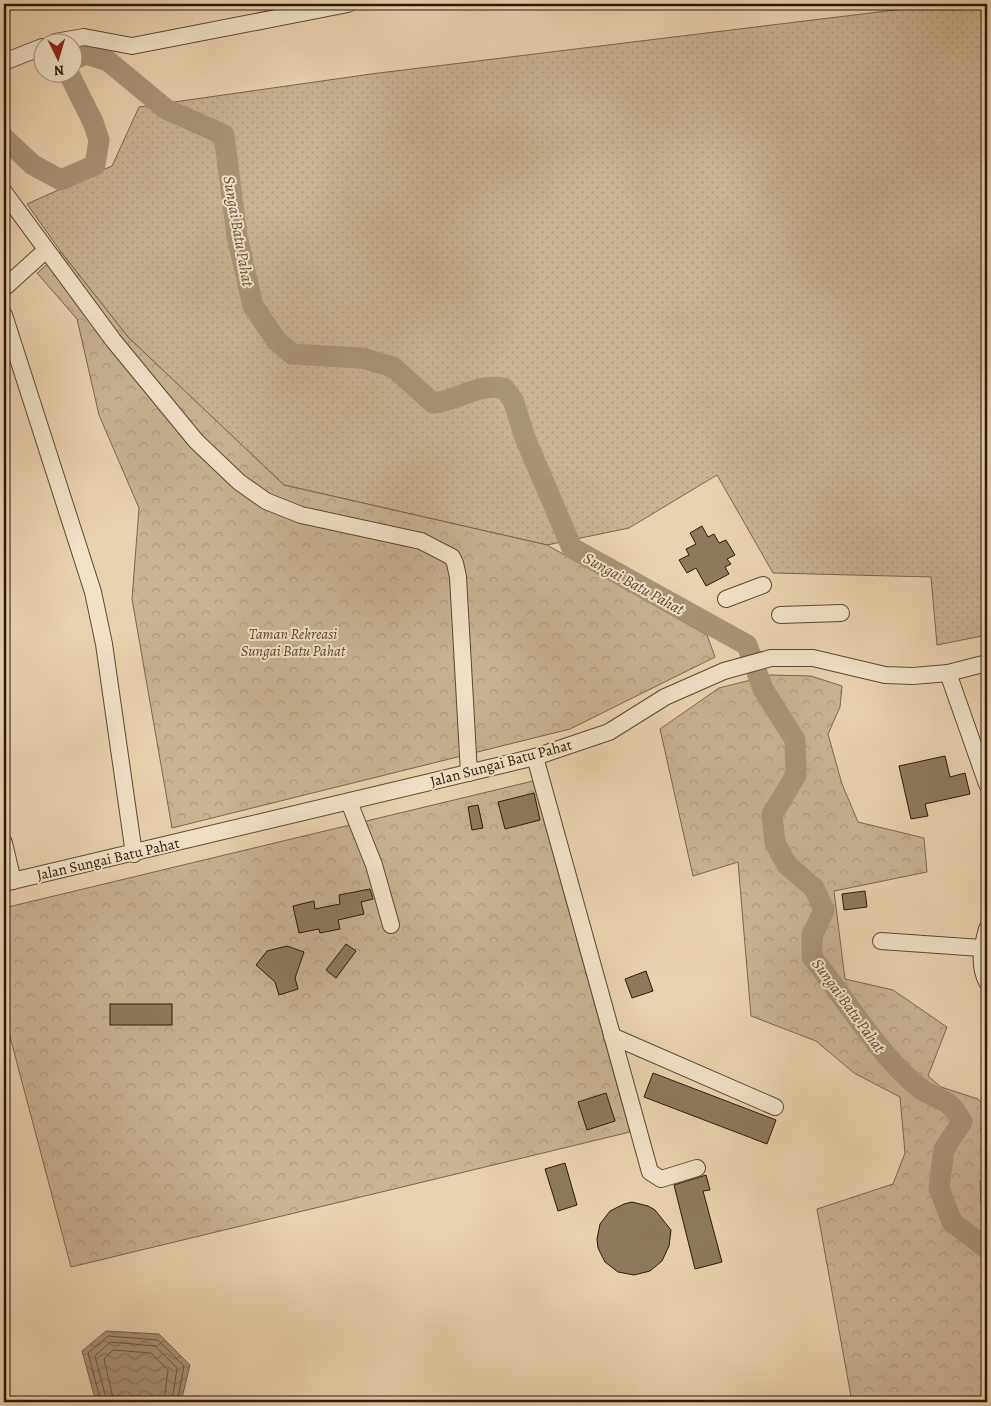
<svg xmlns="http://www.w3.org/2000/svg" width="991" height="1406" viewBox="0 0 991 1406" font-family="Alegreya,serif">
  <defs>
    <pattern id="grass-dots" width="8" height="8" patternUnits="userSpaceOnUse" patternTransform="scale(1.25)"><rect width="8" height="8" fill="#c8b392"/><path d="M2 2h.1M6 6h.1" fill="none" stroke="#ac997c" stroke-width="1.8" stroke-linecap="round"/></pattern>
    <pattern id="forest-crowns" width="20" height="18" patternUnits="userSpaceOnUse" patternTransform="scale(1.25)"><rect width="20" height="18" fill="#c8b392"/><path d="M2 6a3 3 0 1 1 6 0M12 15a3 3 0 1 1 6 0" fill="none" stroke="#ac997c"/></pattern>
    <pattern id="water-waves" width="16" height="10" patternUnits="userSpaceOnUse" patternTransform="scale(1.25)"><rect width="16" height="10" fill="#a89476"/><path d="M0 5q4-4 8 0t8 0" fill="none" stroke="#89785f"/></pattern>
  </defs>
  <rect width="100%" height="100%" fill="#e9d3ae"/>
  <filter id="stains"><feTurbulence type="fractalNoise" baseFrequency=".004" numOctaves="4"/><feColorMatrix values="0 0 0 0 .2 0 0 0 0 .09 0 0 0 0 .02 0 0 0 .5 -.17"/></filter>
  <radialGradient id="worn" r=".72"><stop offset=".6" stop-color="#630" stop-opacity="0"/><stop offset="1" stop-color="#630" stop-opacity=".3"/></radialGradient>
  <polygon fill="url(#grass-dots)" stroke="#78664d" points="944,4 987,4 987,635 937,645 931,577 773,573 717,475 629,528 547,545 284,485 128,337 61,252 27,204 112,166 139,107 371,74"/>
  <g fill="url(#forest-crowns)" stroke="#78664d">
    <polygon points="61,252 128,337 284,485 547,545 707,635 715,657 570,729 172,828 132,599 139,508 99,415 77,319 37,273"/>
    <polygon points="771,675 811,676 842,686 840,707 828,734 842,784 858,822 924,838 927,872 834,891 845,979 893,990 947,1027 928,1076 941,1087 978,1099 987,1110 987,1175 980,1181 981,1204 987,1208 987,1402 852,1402 817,1209 893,1184 905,1153 900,1097 854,1073 816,1041 751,1016 738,862 693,876 660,729 719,688"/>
    <polygon points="533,781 630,1132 71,1267 4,1014 4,908"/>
  </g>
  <polygon fill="url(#water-waves)" stroke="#75634a" points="106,1331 159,1334 190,1365 182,1398 185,1402 96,1402 82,1351"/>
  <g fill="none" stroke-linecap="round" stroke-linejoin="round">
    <g stroke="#68563f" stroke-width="1">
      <polyline points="101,1402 88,1353 108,1336 158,1340 184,1366 178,1397 179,1402"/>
      <polyline points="107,1402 95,1356 110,1342 155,1346 177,1368 172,1402"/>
      <polyline points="114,1402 104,1359 113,1350 151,1353 168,1370 164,1402"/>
    </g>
    <g stroke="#a89476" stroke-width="21">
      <path d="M72,60L86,54L108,61L166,109L224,135L237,236L253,306L276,340L292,354L362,358L393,367L433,403C458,401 477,383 504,388L513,400L525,438L572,548L747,645L763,689L795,740L796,775L772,815L775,843L787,865L814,888L824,910L812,936V957C846,999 874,1049 916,1085C936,1102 948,1094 962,1122L944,1149L939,1188L952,1222L987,1249"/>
      <polyline points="4,138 33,165 61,180 95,165 99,140 93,122 68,72"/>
    </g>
  </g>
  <g fill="#8d7a5e" stroke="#291908">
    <polygon points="702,526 708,537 714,534 719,543 726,540 735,555 727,559 731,564 725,567 729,574 706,586 696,568 687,573 679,560 689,555 686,549 696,544 690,533"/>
    <polygon points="945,756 950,777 965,773 970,794 925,804 928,816 911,819 899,766"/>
    <polygon points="534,793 540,820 505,829 498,802"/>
    <polygon points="478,805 483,828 472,830 468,807"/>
    <polygon points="370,889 373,899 361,902 364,914 338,920 340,929 320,933 319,929 299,933 293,906 314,901 315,909 340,904 339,895"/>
    <polygon points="865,891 867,907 844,910 842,894"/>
    <polygon points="346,944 356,951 336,978 326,970"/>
    <polygon points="287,946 304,952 295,978 298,989 279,995 275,982 256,965 267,951"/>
    <polygon points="646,971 653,991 632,998 625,979"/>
    <rect x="110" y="1004" width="62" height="21"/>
    <polygon points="653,1073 776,1120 767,1144 644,1097"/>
    <polygon points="606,1093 615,1121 587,1130 578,1102"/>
    <polygon points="565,1163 577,1205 558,1211 545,1169"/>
    <polygon points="706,1175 710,1190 703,1191 722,1262 695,1269 674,1185"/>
    <polygon points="632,1202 648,1206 655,1210 671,1230 669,1246 662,1261 650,1271 634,1275 618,1272 605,1262 598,1248 597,1239 600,1224 610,1211 624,1204"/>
  </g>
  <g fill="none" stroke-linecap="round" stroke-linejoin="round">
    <defs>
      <g id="minor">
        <polyline points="55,42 84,37 132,46 348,4"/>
        <polyline points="4,62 42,47"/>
        <polyline points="4,192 113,340 196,441 239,482 266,501 301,515 421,541 452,557 455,563 458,577 469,773"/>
        <polyline points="4,288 45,251"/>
        <polyline points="4,315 93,592 104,644 134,854"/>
        <polyline points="726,599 763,585"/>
        <polyline points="780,615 841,613"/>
        <polyline points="948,673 987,784"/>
        <polyline points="535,757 650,1172 661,1179 697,1168"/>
        <polyline points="349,802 374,865 391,925"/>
        <polyline points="4,843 13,881"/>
        <polyline points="4,883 535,757 609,732 665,697 724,671 771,658 813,658 885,675 913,676 948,673 987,663"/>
        <path d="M987,929C982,947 978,965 987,982"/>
        <polyline points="881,941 981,948"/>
        <polyline points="612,1036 775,1107"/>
      </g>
    </defs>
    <use href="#minor" stroke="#594832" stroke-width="18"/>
    <use href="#minor" stroke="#f1e2ca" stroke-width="16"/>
  </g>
  <g text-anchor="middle" stroke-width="4" stroke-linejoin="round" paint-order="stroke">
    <g font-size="15" font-style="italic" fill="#594731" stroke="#f1e2ca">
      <text x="293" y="639">Taman Rekreasi<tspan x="293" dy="17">Sungai Batu Pahat</tspan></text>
    </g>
    <g font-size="15" fill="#291908" stroke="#f1e2ca">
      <text transform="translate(501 763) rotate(-15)" y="5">Jalan Sungai Batu Pahat</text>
      <text transform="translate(108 859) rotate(-13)" y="5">Jalan Sungai Batu Pahat</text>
    </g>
    <g font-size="16" font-style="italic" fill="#5c4a34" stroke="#f1e2ca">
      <text transform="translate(239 231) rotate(80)" y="6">Sungai Batu Pahat</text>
      <text transform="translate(634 583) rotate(29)" y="6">Sungai Batu Pahat</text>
      <text transform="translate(849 1005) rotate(54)" y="6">Sungai Batu Pahat</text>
    </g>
  </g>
  <rect width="991" height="1406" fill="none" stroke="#e9d3ae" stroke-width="20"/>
  <rect x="5" y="5" width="981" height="1396" fill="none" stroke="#291908" stroke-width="2.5"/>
  <rect x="10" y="10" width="971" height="1386" fill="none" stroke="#291908"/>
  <g transform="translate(58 58) rotate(175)"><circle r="24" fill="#f1e2ca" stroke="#a1927c"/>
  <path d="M0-4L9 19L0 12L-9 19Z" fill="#8f2418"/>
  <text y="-8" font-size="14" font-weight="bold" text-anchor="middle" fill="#291908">N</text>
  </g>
  <rect width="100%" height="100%" filter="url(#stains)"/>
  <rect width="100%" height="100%" fill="url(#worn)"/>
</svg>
